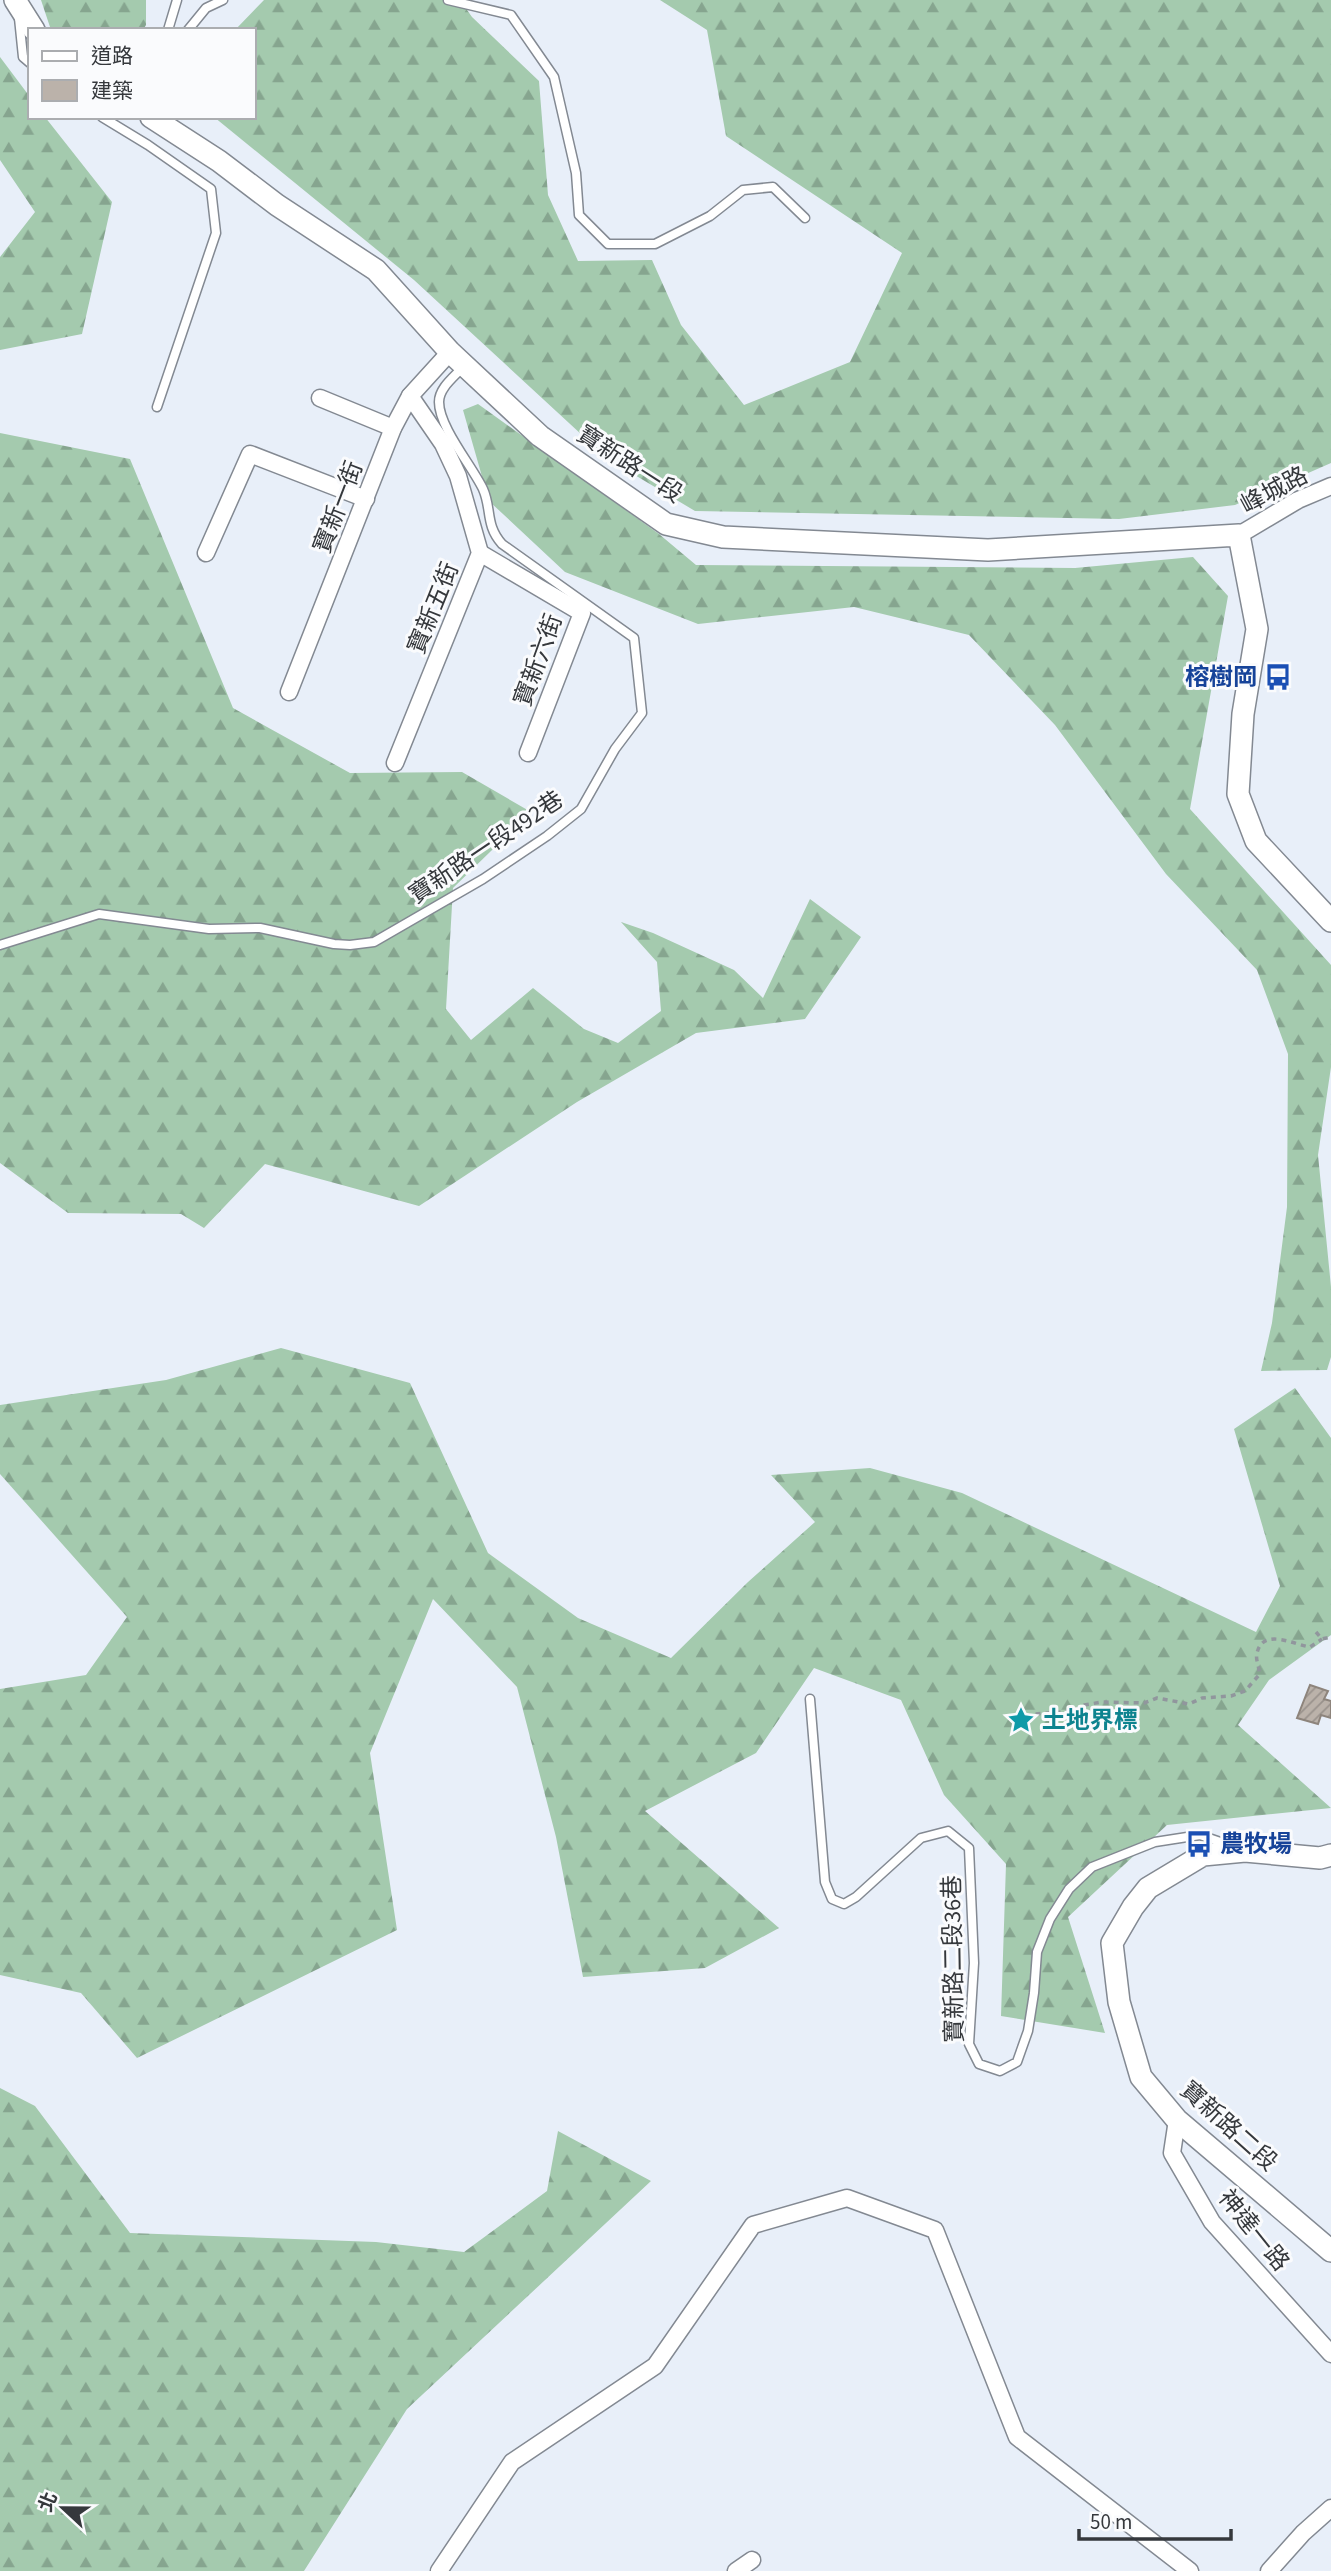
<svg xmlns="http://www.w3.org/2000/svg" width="1331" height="2571" viewBox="0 0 1331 2571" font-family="'Source Sans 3','Noto Sans TC',sans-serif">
  <defs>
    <pattern id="forest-firs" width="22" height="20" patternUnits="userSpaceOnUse" patternTransform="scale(1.75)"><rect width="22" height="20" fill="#a4caae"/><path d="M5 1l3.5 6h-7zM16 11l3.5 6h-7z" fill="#86a58f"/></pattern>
    <pattern id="building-hatch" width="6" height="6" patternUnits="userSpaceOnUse" patternTransform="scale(1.75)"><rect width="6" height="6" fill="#bbb2aa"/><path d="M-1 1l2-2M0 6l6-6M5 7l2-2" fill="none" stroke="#99928c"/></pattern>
  </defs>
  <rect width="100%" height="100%" fill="#e8eff9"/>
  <g fill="url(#forest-firs)">
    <polygon points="41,0 146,0 146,25 143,30 51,30"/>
    <polygon points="264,0 460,0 472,17 539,81 548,195 578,261 652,260 681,325 744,405 850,362 902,253 726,136 707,30 660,0 1331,0 1331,463 1235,505 1119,519 695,511 608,459 414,280 214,117 254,117 254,30 235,30"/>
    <polygon points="0,57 30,97 30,117 45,117 112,202 82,334 0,350 0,257 35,212 0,160"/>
    <polygon points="478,404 659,534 696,565 1075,568 1193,557 1228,596 1190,809 1331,965 1331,1067 1318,1155 1331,1287 1331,1357 1327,1370 1261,1371 1272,1323 1287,1207 1288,1054 1257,970 1166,874 1055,725 969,635 854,607 698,624 565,572 489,501 463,410"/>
    <polygon points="0,433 130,459 233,708 350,773 462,772 531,812 453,888 446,1009 471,1040 533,988 584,1029 618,1043 661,1011 657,962 621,922 653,933 734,970 763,998 810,899 861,937 805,1019 696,1033 577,1102 419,1206 265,1164 204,1228 181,1214 68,1213 0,1163"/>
    <polygon points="281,1348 410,1383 488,1553 578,1618 671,1658 748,1582 815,1522 771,1475 870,1468 962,1493 1256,1632 1280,1586 1234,1429 1295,1388 1331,1438 1331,1635 1269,1680 1238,1725 1331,1808 1167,1825 1068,1917 1105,2033 1001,2016 1006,1864 944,1795 901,1700 814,1668 756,1753 645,1811 779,1928 705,1968 583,1977 556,1837 517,1687 433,1599 370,1753 397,1930 137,2058 81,1993 0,1975 0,1689 86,1675 127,1617 0,1474 0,1405 166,1380"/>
    <polygon points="0,2088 35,2106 130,2233 376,2242 464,2252 547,2191 558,2131 651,2181 407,2409 304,2571 0,2571"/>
  </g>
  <polygon fill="url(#building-hatch)" stroke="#8d847c" stroke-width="2" points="1310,1685 1328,1691 1324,1699 1331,1701 1331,1718 1321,1715 1318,1724 1297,1718"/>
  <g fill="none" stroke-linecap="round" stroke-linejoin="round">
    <defs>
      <g id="service">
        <polyline points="448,0 511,15 554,77 576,173 579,215 608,244 655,244 710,216 743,190 773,187 805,218"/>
        <polyline points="19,18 23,57 30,63"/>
        <polyline points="168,30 177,0"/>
        <polyline points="188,30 206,8 223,0"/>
        <polyline points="102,117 148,145 211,189 216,233 157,407"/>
        <path d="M0,945L99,914L209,929L260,928L334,944L350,945L374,942L483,879L547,836L581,809L615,749L642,713L634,638L502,544C485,525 492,509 483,489C472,466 439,427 439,402C439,388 454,377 463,367"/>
        <polyline points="810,1699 825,1882 832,1899 844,1904 856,1897 921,1838 948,1831 969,1848 974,1963 969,2044 979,2064 1000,2071 1017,2062 1028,2031 1034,1993 1037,1952 1050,1919 1069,1889 1092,1867 1155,1842 1200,1835 1229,1845"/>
      </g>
      <g id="minor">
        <polyline points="320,398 393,428"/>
        <polyline points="1239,535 1298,500 1331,486"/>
        <polyline points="206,553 250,454 366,499"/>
        <polyline points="480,553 582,613 528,753"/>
        <polyline points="289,692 393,428 410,396 450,352"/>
        <polyline points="395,763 480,553 458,476 443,444 410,396"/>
        <polyline points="1177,2120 1172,2153 1212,2222 1331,2354"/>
        <polyline points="439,2571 512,2462 655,2366 753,2225 847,2198 935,2230 1017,2437 1190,2571"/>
        <polyline points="736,2571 752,2560"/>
        <polyline points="1269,2571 1303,2533 1331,2508"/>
      </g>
      <g id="tertiary">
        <polyline points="15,0 34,30"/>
        <polyline points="151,117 219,161 277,205 376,270 450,352 540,436 666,524 723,537 988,550 1239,535 1257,629 1243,714 1238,794 1256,841 1331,921"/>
        <polyline points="1331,1855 1320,1858 1245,1851 1203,1855 1148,1888 1133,1907 1112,1943 1119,2002 1141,2077 1177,2120 1331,2251"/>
      </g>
    </defs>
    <use href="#service" stroke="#838992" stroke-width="11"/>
    <use href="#minor" stroke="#838992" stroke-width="19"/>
    <use href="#tertiary" stroke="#838992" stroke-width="24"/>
    <g stroke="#91969d" stroke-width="3.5" stroke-dasharray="5 5" stroke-linecap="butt">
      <polyline points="1316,1632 1322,1639 1331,1637"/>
      <path d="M1016,1718L1035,1714L1073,1711L1084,1705L1102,1702L1144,1703L1157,1698L1189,1704L1202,1698L1231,1696L1245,1691L1259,1675C1260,1667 1255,1660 1257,1653C1263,1627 1295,1645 1310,1647L1322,1639"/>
    </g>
    <use href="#service" stroke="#fff" stroke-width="8"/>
    <use href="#minor" stroke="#fff" stroke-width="16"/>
    <use href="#tertiary" stroke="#fff" stroke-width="21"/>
  </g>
  <defs>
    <symbol id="bus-bare" viewBox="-9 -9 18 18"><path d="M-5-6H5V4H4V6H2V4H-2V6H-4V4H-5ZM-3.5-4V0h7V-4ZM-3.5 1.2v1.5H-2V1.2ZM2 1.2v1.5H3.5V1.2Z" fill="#1a4fb4" stroke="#fafbfd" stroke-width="2.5" paint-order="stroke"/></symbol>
    <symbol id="sight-bare" viewBox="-9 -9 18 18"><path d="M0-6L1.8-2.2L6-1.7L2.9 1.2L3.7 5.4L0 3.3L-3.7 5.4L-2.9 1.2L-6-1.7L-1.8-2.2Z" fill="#0f9aa8" stroke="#fafbfd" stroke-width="2.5" paint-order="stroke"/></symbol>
  </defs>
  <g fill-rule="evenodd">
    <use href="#bus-bare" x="1259" y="658" width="38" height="38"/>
    <use href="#sight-bare" x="1002" y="1701" width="38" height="38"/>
    <use href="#bus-bare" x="1180" y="1825" width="38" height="38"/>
  </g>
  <g text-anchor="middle" stroke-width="6" stroke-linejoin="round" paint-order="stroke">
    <g font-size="24" fill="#35383c" stroke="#fafbfd">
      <text transform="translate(630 464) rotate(33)" y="8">寶新路一段</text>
      <text transform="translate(1274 490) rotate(-28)" y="8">峰城路</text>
      <text transform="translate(338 507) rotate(-69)" y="8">寶新一街</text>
      <text transform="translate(433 608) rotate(-68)" y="8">寶新五街</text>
      <text transform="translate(538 660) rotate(-70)" y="8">寶新六街</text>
      <text transform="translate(486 847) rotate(-34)" y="8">寶新路一段492巷</text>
      <text transform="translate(953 1959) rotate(-91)" y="8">寶新路二段36巷</text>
      <text transform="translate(1229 2126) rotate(42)" y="8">寶新路二段</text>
      <text transform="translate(1254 2230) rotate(51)" y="8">神達一路</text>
    </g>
    <g font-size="24" font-weight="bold" fill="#164399" stroke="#fafbfd" text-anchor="end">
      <text x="1257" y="685">榕樹岡</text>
      <text x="1220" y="1852" text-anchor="start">農牧場</text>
    </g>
    <g font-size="24" font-weight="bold" fill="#0d838f" stroke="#fafbfd" text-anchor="start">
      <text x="1042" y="1728">土地界標</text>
    </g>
  </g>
  <rect x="28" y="28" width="228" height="91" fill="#fafbfd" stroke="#abadb0" stroke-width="2"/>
  <rect x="42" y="51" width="35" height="10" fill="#ffffff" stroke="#abadb0" stroke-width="2"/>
  <text x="91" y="63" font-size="21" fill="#35383c">道路</text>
  <rect x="42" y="80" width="35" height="21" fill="#bbb2aa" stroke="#abadb0" stroke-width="2"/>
  <text x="91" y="98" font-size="21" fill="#35383c">建築</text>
  <g transform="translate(63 2508) rotate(292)" stroke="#fafbfd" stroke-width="5" paint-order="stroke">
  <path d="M0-5L12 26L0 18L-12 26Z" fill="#35383c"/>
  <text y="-10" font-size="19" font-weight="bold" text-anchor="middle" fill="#35383c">北</text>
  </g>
  <path d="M1079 2529v10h152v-10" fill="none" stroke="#35383c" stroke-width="3.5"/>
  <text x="1090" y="2529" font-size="21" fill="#35383c" stroke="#fafbfd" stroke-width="5" paint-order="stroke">50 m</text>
</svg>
